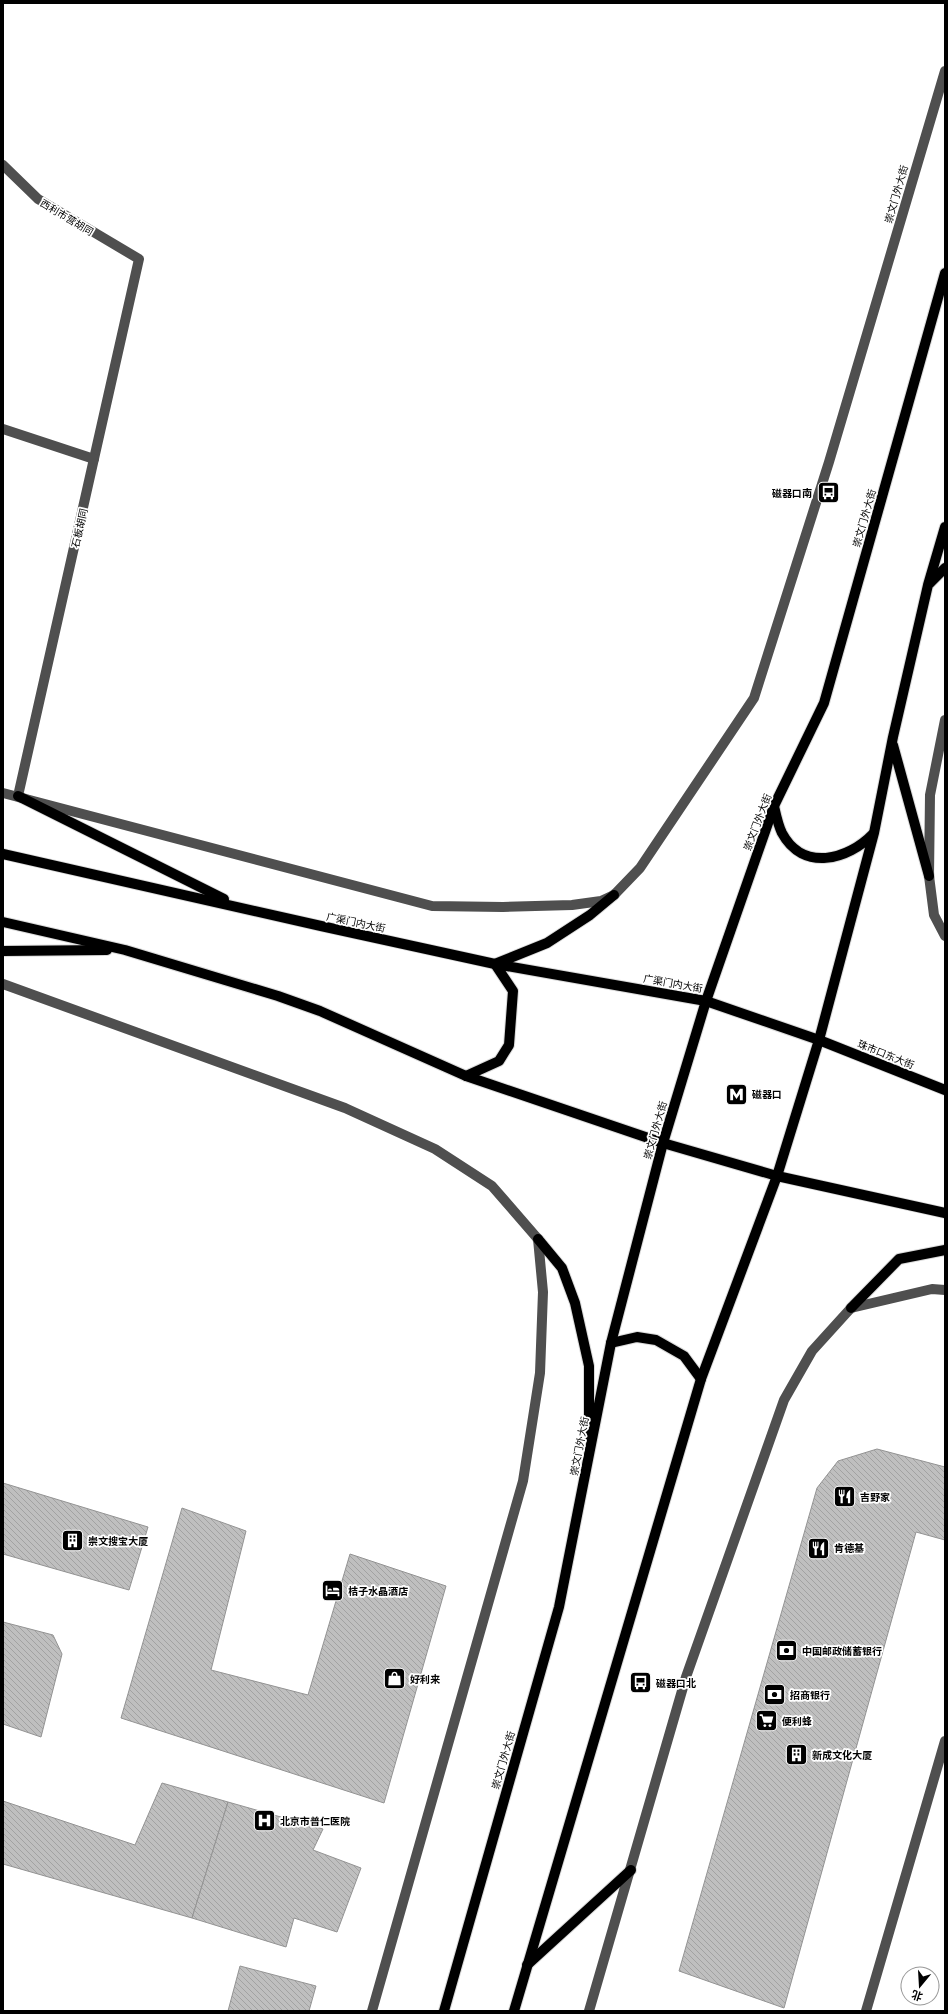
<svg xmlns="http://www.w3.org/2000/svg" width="948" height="2014" viewBox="0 0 948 2014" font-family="Overpass,'Noto Sans SC',sans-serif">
  <defs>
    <pattern id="building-back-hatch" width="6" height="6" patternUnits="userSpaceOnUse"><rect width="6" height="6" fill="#bfbfbf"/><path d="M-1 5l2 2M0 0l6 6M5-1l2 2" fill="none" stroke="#a2a2a2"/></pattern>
  </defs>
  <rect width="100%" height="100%" fill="#fff"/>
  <g fill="url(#building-back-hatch)" stroke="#939393">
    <polygon points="877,1449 945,1467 945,1540 916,1532 784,2008 679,1971 817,1488 838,1461"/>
    <polygon points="3,1483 148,1527 129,1590 3,1554"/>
    <polygon points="182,1508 246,1531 211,1670 308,1695 350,1554 446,1586 384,1803 121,1718"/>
    <polygon points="3,1622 53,1635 62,1654 41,1737 3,1724"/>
    <polygon points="162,1783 228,1802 192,1918 3,1864 3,1801 135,1845"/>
    <polygon points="228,1802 323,1829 313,1850 361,1868 337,1932 294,1918 286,1947 192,1918"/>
    <polygon points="240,1966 316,1986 309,2011 228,2011"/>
  </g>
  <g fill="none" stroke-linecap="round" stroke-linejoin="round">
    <defs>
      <g id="major">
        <polyline points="930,583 945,568"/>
        <polyline points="893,745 929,876"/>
        <polyline points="18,796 224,899"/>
        <path d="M774,806C776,815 778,825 782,833C803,872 848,860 873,834"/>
        <polyline points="3,854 321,926 495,964 706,1001 819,1040 945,1090"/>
        <polyline points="3,922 125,950 278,996 320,1011 466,1076 663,1143 777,1176 945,1213"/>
        <polyline points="3,951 107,950"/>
        <polyline points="466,1076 499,1061 509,1045 513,991 495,964 547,943 590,915 614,895"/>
        <polyline points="538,1239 562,1268 575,1303 589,1366 589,1436"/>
        <polyline points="851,1308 899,1259 945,1250"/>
        <polyline points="611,1343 637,1337 656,1340 684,1356 701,1379"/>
        <polyline points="527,1965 631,1870"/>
        <polyline points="444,2011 559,1607 611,1343 663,1143 706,1001 774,806 824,703 945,273"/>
        <polyline points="514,2011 701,1379 777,1176 819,1040 874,833 893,737 928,585 945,527"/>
      </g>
    </defs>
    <use href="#major" stroke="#dbdbdb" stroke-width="12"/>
    <g stroke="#4f4f4f" stroke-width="10">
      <polyline points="3,165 38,199 139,259 18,796"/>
      <polyline points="3,429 94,459"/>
      <polyline points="945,720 930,795 929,876 934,915 945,936"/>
      <polyline points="3,793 432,906 503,907 572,905 601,901 614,895 640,868 754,698 829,462 945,71"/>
      <polyline points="3,984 345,1108 435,1149 492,1186 538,1239 543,1292 540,1373 523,1481 372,2011"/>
      <polyline points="589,2011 686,1677 784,1400 812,1351 851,1308 932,1289 945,1290"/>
      <polyline points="866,2011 945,1741"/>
    </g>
    <use href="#major" stroke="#000" stroke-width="10"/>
  </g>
  <defs>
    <symbol id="bus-square" viewBox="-11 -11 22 22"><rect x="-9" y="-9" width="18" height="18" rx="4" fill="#000" stroke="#fff"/><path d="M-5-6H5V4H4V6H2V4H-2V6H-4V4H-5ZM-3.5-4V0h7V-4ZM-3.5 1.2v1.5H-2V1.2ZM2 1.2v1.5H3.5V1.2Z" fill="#fff"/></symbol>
    <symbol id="metro-square" viewBox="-11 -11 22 22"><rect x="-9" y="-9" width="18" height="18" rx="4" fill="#000" stroke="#fff"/><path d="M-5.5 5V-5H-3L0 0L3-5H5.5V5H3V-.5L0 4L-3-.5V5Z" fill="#fff"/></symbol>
    <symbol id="restaurant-square" viewBox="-11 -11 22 22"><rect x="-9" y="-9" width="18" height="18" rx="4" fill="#000" stroke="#fff"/><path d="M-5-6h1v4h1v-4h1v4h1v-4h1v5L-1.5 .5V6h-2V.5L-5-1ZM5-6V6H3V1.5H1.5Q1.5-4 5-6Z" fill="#fff"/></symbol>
    <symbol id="building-square" viewBox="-11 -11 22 22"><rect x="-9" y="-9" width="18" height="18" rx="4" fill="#000" stroke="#fff"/><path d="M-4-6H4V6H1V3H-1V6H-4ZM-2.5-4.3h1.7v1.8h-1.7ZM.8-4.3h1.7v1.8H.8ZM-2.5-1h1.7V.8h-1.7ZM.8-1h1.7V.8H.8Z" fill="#fff"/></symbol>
    <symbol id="hotel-square" viewBox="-11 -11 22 22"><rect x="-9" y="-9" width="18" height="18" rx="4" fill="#000" stroke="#fff"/><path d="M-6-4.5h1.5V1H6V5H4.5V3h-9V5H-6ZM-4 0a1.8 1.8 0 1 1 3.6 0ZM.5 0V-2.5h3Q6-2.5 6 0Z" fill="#fff"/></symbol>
    <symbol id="bank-square" viewBox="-11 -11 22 22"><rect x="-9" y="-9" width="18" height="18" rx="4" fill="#000" stroke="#fff"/><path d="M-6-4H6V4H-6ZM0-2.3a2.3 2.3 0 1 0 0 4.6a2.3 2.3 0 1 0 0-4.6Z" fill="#fff"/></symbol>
    <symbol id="shop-square" viewBox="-11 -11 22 22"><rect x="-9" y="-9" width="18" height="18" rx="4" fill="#000" stroke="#fff"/><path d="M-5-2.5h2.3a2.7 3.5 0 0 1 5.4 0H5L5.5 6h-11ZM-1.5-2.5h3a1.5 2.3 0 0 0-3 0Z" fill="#fff"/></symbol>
    <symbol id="supermarket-square" viewBox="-11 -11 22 22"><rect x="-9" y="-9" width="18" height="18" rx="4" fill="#000" stroke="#fff"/><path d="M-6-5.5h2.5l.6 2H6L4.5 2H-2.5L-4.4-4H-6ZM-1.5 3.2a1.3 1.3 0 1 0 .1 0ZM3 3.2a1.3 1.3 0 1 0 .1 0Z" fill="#fff"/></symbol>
    <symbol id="hospital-square" viewBox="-11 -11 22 22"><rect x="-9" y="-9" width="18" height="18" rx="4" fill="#000" stroke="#fff"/><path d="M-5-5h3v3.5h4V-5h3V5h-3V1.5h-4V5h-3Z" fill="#fff"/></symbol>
  </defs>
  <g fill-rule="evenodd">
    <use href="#bus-square" x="816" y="480" width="25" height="25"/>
    <use href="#metro-square" x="724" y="1082" width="25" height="25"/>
    <use href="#restaurant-square" x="832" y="1484" width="25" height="25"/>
    <use href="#building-square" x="60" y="1528" width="25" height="25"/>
    <use href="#restaurant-square" x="806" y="1536" width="25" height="25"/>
    <use href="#hotel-square" x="320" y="1578" width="25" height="25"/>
    <use href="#bank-square" x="774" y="1638" width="25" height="25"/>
    <use href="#shop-square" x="382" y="1666" width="25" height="25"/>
    <use href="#bus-square" x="628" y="1670" width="25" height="25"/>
    <use href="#bank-square" x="762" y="1682" width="25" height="25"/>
    <use href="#supermarket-square" x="754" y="1708" width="25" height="25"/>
    <use href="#building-square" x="784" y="1742" width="25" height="25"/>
    <use href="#hospital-square" x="252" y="1808" width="25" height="25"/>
  </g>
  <g text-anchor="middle" stroke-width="3.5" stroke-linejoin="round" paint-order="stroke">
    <g font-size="10" fill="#000" stroke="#fff">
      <text transform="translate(896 194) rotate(-74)" y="4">崇文门外大街</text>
      <text transform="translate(67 217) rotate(31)" y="4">西利市营胡同</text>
      <text transform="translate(864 518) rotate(-74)" y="4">崇文门外大街</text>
      <text transform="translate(79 528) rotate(-77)" y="4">石板胡同</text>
      <text transform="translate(757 822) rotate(-69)" y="4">崇文门外大街</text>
      <text transform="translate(356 922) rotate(12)" y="4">广渠门内大街</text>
      <text transform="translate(673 983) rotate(10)" y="4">广渠门内大街</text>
      <text transform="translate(886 1054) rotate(22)" y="4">珠市口东大街</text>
      <text transform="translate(655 1130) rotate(-74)" y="4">崇文门外大街</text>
      <text transform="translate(579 1446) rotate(-79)" y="4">崇文门外大街</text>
      <text transform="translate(503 1760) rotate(-74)" y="4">崇文门外大街</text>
    </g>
    <g font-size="10" font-weight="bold" fill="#000" stroke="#fff" text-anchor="start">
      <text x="812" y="497" text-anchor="end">磁器口南</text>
      <text x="752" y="1098">磁器口</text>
      <text x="860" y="1501">吉野家</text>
      <text x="88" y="1545">崇文搜宝大厦</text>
      <text x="834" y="1552">肯德基</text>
      <text x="348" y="1595">桔子水晶酒店</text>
      <text x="802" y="1655">中国邮政储蓄银行</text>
      <text x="410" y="1683">好利来</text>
      <text x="656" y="1687">磁器口北</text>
      <text x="790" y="1699">招商银行</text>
      <text x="782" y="1725">便利蜂</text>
      <text x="812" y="1759">新成文化大厦</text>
      <text x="280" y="1825">北京市普仁医院</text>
    </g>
  </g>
  <rect width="948" height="2014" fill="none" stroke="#000000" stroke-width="8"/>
  <g transform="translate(920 1986) rotate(198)"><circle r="19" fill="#ffffff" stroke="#999999"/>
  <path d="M0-3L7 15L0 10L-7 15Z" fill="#000000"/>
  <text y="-6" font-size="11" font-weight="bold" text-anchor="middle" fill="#000000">北</text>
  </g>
</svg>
